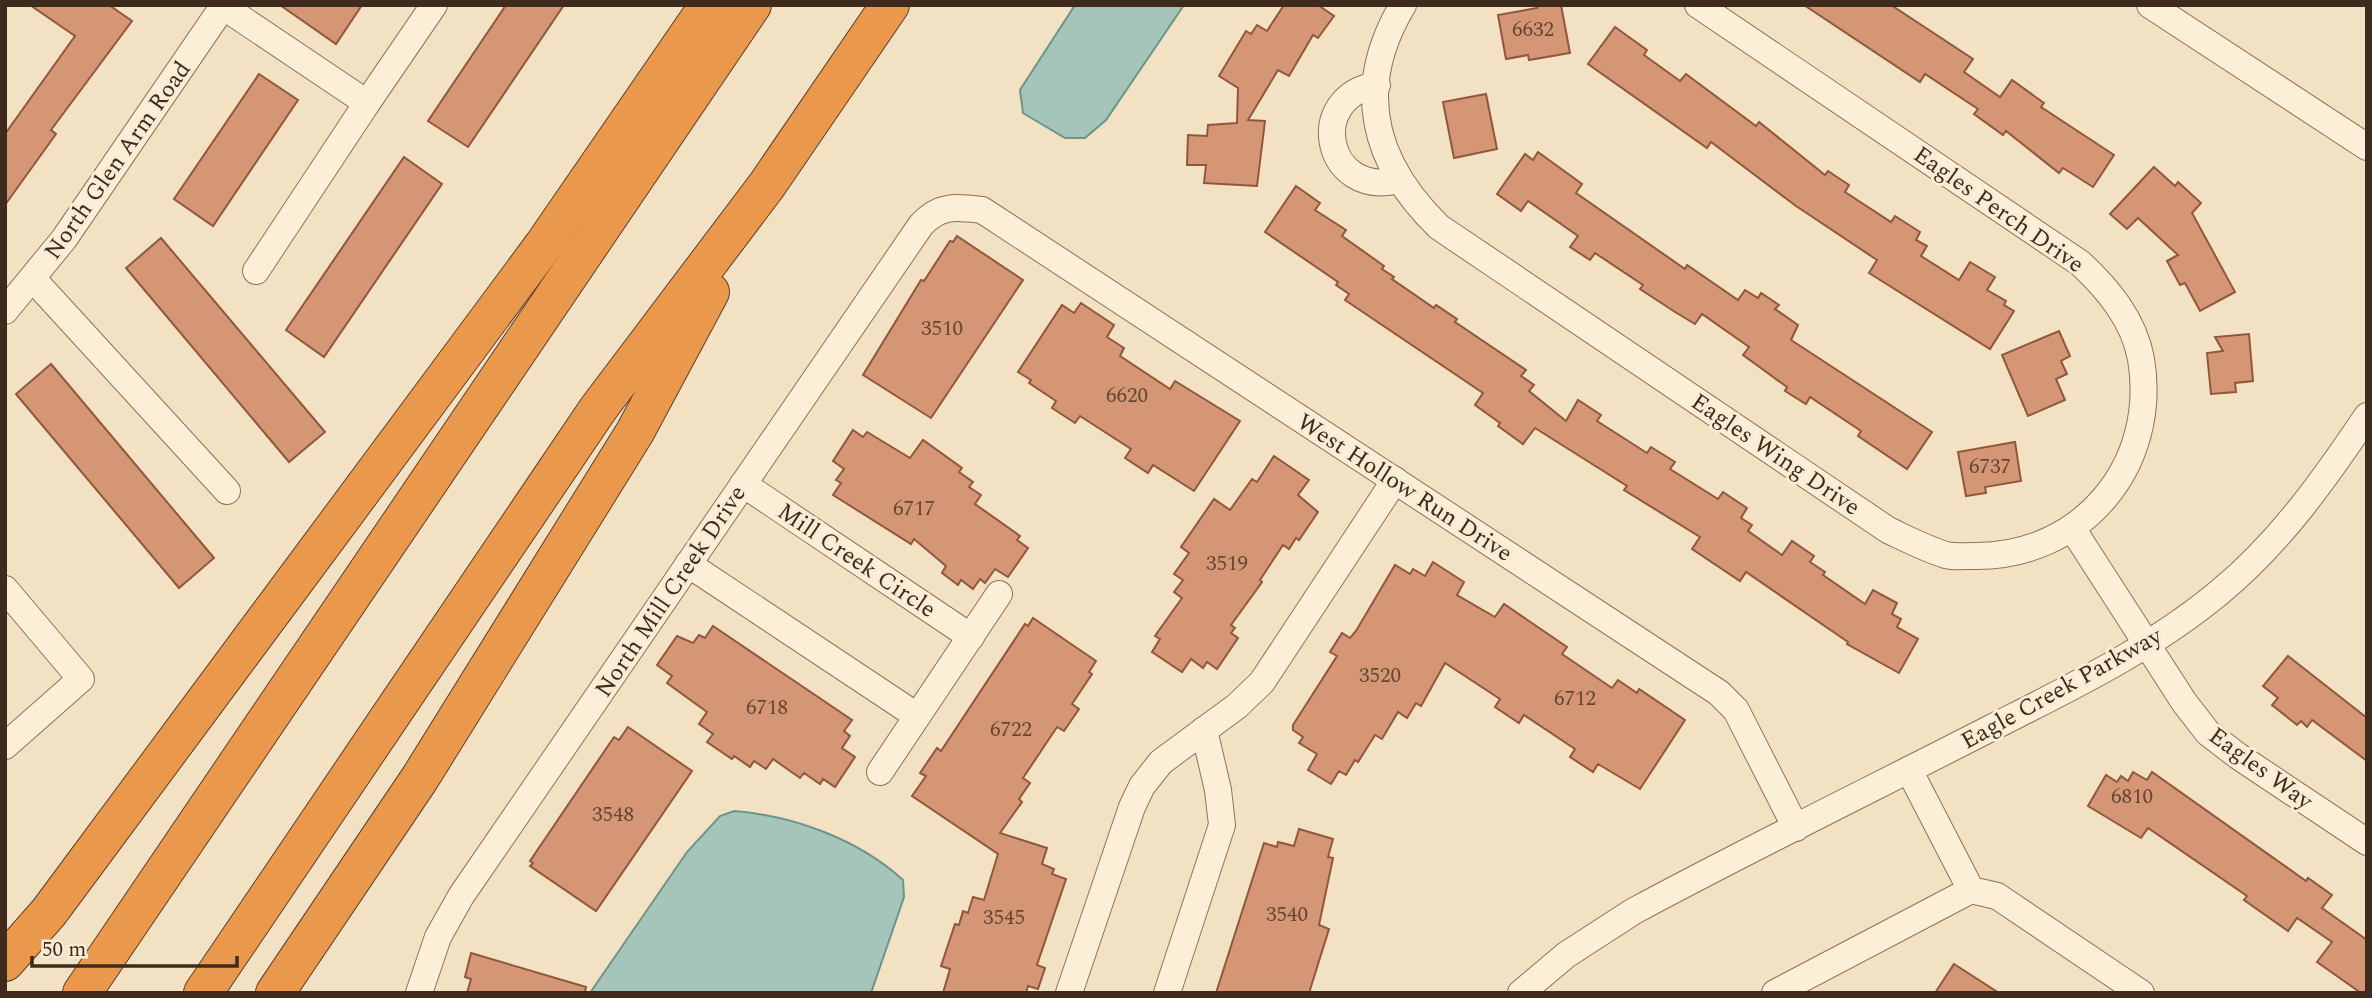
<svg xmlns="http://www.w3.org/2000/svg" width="2372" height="998" viewBox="0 0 2372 998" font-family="Spectral,serif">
  <rect width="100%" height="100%" fill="#f3e1c3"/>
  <g fill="#a6c5ba" stroke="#6b9587" stroke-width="2">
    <polygon points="1075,5 1184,5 1106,120 1085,138 1065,138 1023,113 1020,90"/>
    <path d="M734,811C794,816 858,839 903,880L904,897L871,993H590L687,852L720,816Z"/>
  </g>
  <g fill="#d59675" stroke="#91573b" stroke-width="2">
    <polygon points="30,5 109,5 132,21 51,130 56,134 5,205 5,134 75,36"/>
    <polygon points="280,5 362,5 336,44"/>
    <polygon points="506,5 564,5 468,147 428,121"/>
    <polygon points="1284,5 1318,5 1334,16 1318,38 1313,35 1289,76 1278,70 1248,120 1265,121 1257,186 1204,183 1206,165 1187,165 1188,135 1207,136 1208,125 1237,123 1238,88 1219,76 1246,31 1251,34 1257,25 1267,31"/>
    <polygon points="1536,5 1561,5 1570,53 1529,60 1528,55 1506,59 1498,15 1537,8"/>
    <polygon points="1804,5 1891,5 1973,59 1964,72 2000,97 2012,80 2044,103 2041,107 2114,155 2093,187 2063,168 2059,173 2006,131 2003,135 1974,114 1978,109 1925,74 1920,82"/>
    <polygon points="1615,27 1647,50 1644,55 1680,81 1686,74 1756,126 1759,122 1825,175 1828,171 1849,185 1845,192 1891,222 1895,216 1920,232 1916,240 1927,246 1921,256 1959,280 1970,262 1995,277 1987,290 2006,301 2004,305 2014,311 1990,349 1869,273 1877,260 1796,206 1711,142 1707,148 1588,64"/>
    <polygon points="259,74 298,100 213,226 174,199"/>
    <polygon points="1486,94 1497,149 1454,158 1443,102"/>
    <polygon points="1538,152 1582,184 1576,193 1685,269 1687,265 1738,300 1745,290 1758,298 1761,293 1779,305 1775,309 1798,325 1791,340 1932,432 1907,469 1858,436 1861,431 1810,397 1806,404 1785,391 1787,387 1743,355 1749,347 1702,314 1695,324 1675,312 1640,289 1643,285 1595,253 1590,260 1570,247 1578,236 1528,201 1521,211 1497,194 1525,154 1533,160"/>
    <polygon points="404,157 442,184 324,357 286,330"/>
    <polygon points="2154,167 2175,186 2178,182 2201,203 2192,213 2235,292 2200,311 2185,283 2180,285 2167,261 2178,255 2138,218 2127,229 2110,214"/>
    <polygon points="1296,186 1320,203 1315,210 1346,230 1342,236 1384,266 1382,269 1394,277 1392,279 1434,308 1436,305 1457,319 1455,322 1526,370 1521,376 1534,385 1529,391 1566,421 1578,400 1601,415 1597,421 1647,453 1651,447 1675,462 1670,469 1718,499 1723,492 1747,508 1741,518 1752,525 1748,531 1782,555 1792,541 1814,556 1810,562 1825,572 1823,575 1865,604 1873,590 1897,603 1892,614 1901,619 1897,627 1918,639 1899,673 1847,644 1848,642 1746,572 1740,581 1692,549 1700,537 1624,490 1627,486 1535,428 1523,444 1498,426 1500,423 1475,405 1483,393 1345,300 1349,294 1336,285 1338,282 1265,232"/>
    <polygon points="957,236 1023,280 931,418 863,375 921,280 924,281 950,241 953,242"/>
    <polygon points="161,238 325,432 289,462 126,268"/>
    <polygon points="1081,303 1114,325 1107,337 1124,348 1120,356 1170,389 1175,381 1240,421 1194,491 1153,465 1148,473 1125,458 1131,449 1080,416 1075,423 1052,408 1056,401 1029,383 1031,380 1018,372 1062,305 1074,313"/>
    <polygon points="2059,331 2070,356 2061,361 2067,374 2056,379 2065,400 2028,416 2002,355"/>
    <polygon points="2249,334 2253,381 2235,383 2236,392 2211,394 2207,353 2223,351 2215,337"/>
    <polygon points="51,364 214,558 179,588 16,394"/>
    <polygon points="853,430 863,437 867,432 910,458 923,440 962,468 959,472 973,482 969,487 981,495 975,504 1020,536 1017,540 1028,548 1008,577 995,569 985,583 980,579 973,589 961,580 958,585 942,573 946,566 914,539 911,544 833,495 841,483 836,480 844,469 833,461"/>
    <polygon points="2015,442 2021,481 1985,487 1986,493 1966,496 1958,452"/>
    <polygon points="1274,456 1309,480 1298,495 1318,512 1299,540 1296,538 1289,549 1283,545 1260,580 1262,582 1231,625 1235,628 1231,633 1238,638 1217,669 1207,662 1203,668 1191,659 1182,672 1152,652 1160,639 1155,636 1182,598 1174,592 1183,580 1174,574 1189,553 1181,547 1214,499 1230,510 1252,479 1257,482"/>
    <polygon points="1433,562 1464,582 1457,595 1495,617 1504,604 1567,647 1562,654 1612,688 1618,680 1637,693 1639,689 1685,720 1640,789 1598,764 1593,772 1570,757 1575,749 1524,715 1519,723 1495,707 1500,699 1445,663 1421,706 1416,703 1407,718 1398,712 1382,739 1375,735 1358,762 1355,760 1346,775 1339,771 1331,784 1308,770 1317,754 1299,743 1303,737 1293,730 1293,725 1337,656 1330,652 1342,633 1350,638 1356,631 1395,565 1410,574 1413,569 1425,576"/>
    <polygon points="1033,618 1096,661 1089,672 1092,674 1072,704 1079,709 1064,731 1057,727 1023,778 1030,783 1019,799 1022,802 1000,833 1047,848 1042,864 1054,869 1052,874 1066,879 1037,965 1045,968 1038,989 1028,986 1026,993 943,993 950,969 941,966 955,924 959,925 963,911 968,913 973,897 984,900 998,854 912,796 926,776 920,773 937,748 941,751 1025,624 1028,626"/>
    <polygon points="713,626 852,720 844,731 850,736 842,748 855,757 835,787 823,779 820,784 804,773 800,778 773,759 766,769 754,761 750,767 734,756 732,759 707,742 713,734 699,724 707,712 667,683 672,676 657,665 677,636 693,643 699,635 705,638"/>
    <polygon points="2288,656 2367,718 2367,761 2312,720 2307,727 2301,721 2297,725 2272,705 2278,698 2263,686"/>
    <polygon points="628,727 692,771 596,911 530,866 533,863 530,861 614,737 619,740"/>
    <polygon points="2133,772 2147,780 2152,772 2306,881 2308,878 2332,895 2322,908 2367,940 2367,993 2361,993 2317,962 2332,942 2297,918 2288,931 2244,900 2247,896 2148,828 2141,838 2088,806 2106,775 2117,782 2121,776 2128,781"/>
    <polygon points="1299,829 1333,839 1328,857 1333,858 1319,925 1329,929 1309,993 1216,993 1264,843 1277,847 1278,842 1294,846"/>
    <polygon points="471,953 586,987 585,993 467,993 471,979 465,977"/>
    <polygon points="1954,964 1999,993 1935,993"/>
  </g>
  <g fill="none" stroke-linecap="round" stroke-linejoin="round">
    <defs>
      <g id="minor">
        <polyline points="221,5 367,103 256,271"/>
        <path d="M1403,5C1353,88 1373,163 1439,227L1888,530C1907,539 1926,549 1946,555C1955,557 1964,556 1973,556C2081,558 2159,466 2141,359C2134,320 2108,289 2080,263L1698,5"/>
        <polyline points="2150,5 2367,147"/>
        <path d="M1377,85C1304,97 1326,199 1398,180"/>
        <polyline points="367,103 434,5"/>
        <polyline points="33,279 227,491"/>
        <polyline points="5,311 64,239 224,5"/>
        <polyline points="743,484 971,637"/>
        <polyline points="2072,528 2184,702 2208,733 2238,756 2367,842"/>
        <polyline points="688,564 917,716"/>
        <polyline points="5,589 81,679 5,746"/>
        <polyline points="1909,770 1971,890 1997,896 2141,993"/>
        <polyline points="880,772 999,594"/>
        <path d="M419,993L438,937L461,896L921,225C940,204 957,207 982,210L1719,693L1736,710L1796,828"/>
        <polyline points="1069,993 1132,807 1142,786 1161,762 1237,706 1262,682 1395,480"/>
        <polyline points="1167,993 1222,825 1218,790 1204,730"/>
        <path d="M1521,993L1566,955L1634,911C1753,847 1874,788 1993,727C2072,687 2153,648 2221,591C2280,542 2324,480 2367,416"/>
        <polyline points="1775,993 1971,890"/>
      </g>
      <g id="highway">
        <polyline points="5,962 49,912 543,246 709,5"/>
        <polyline points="82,993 752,5"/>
        <polyline points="203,993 598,409 767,185 890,5"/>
        <polyline points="275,993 420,778 635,432 710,292"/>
      </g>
    </defs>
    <use href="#minor" stroke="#8f7158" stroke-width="28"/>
    <use href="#highway" stroke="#5d3f2c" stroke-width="40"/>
    <use href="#minor" stroke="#fcefd8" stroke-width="26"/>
    <use href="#highway" stroke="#ea994c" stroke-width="38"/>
  </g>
  <g text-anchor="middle" stroke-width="6" stroke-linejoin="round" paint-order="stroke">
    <g font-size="21" fill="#644633">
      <text x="1533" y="36">6632</text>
      <text x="942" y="335">3510</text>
      <text x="1127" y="402">6620</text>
      <text x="1990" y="473">6737</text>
      <text x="914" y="515">6717</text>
      <text x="1227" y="570">3519</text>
      <text x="1380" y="682">3520</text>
      <text x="1575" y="705">6712</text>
      <text x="767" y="714">6718</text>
      <text x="1011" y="736">6722</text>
      <text x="2132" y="803">6810</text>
      <text x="613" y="821">3548</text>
      <text x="1287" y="921">3540</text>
      <text x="1004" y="924">3545</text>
    </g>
    <g font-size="24" fill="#3e2b1d" stroke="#f9ecd4">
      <text transform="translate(117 160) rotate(-55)" y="8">North Glen Arm Road</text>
      <text transform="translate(1999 209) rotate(35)" y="8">Eagles Perch Drive</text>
      <text transform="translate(1776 454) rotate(34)" y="8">Eagles Wing Drive</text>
      <text transform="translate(1405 487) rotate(33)" y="8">West Hollow Run Drive</text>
      <text transform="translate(857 560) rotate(34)" y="8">Mill Creek Circle</text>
      <text transform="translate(670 591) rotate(-56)" y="8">North Mill Creek Drive</text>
      <text transform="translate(2061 688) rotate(-29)" y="8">Eagle Creek Parkway</text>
      <text transform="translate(2261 768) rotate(36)" y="8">Eagles Way</text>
    </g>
  </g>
  <rect width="2372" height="998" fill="none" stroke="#3e2b1d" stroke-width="14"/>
  <path d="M32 956v10h205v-10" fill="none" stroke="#3e2b1d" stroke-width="3.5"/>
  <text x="42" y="956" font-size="21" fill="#3e2b1d" stroke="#f9ecd4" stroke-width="5" paint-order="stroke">50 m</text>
</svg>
